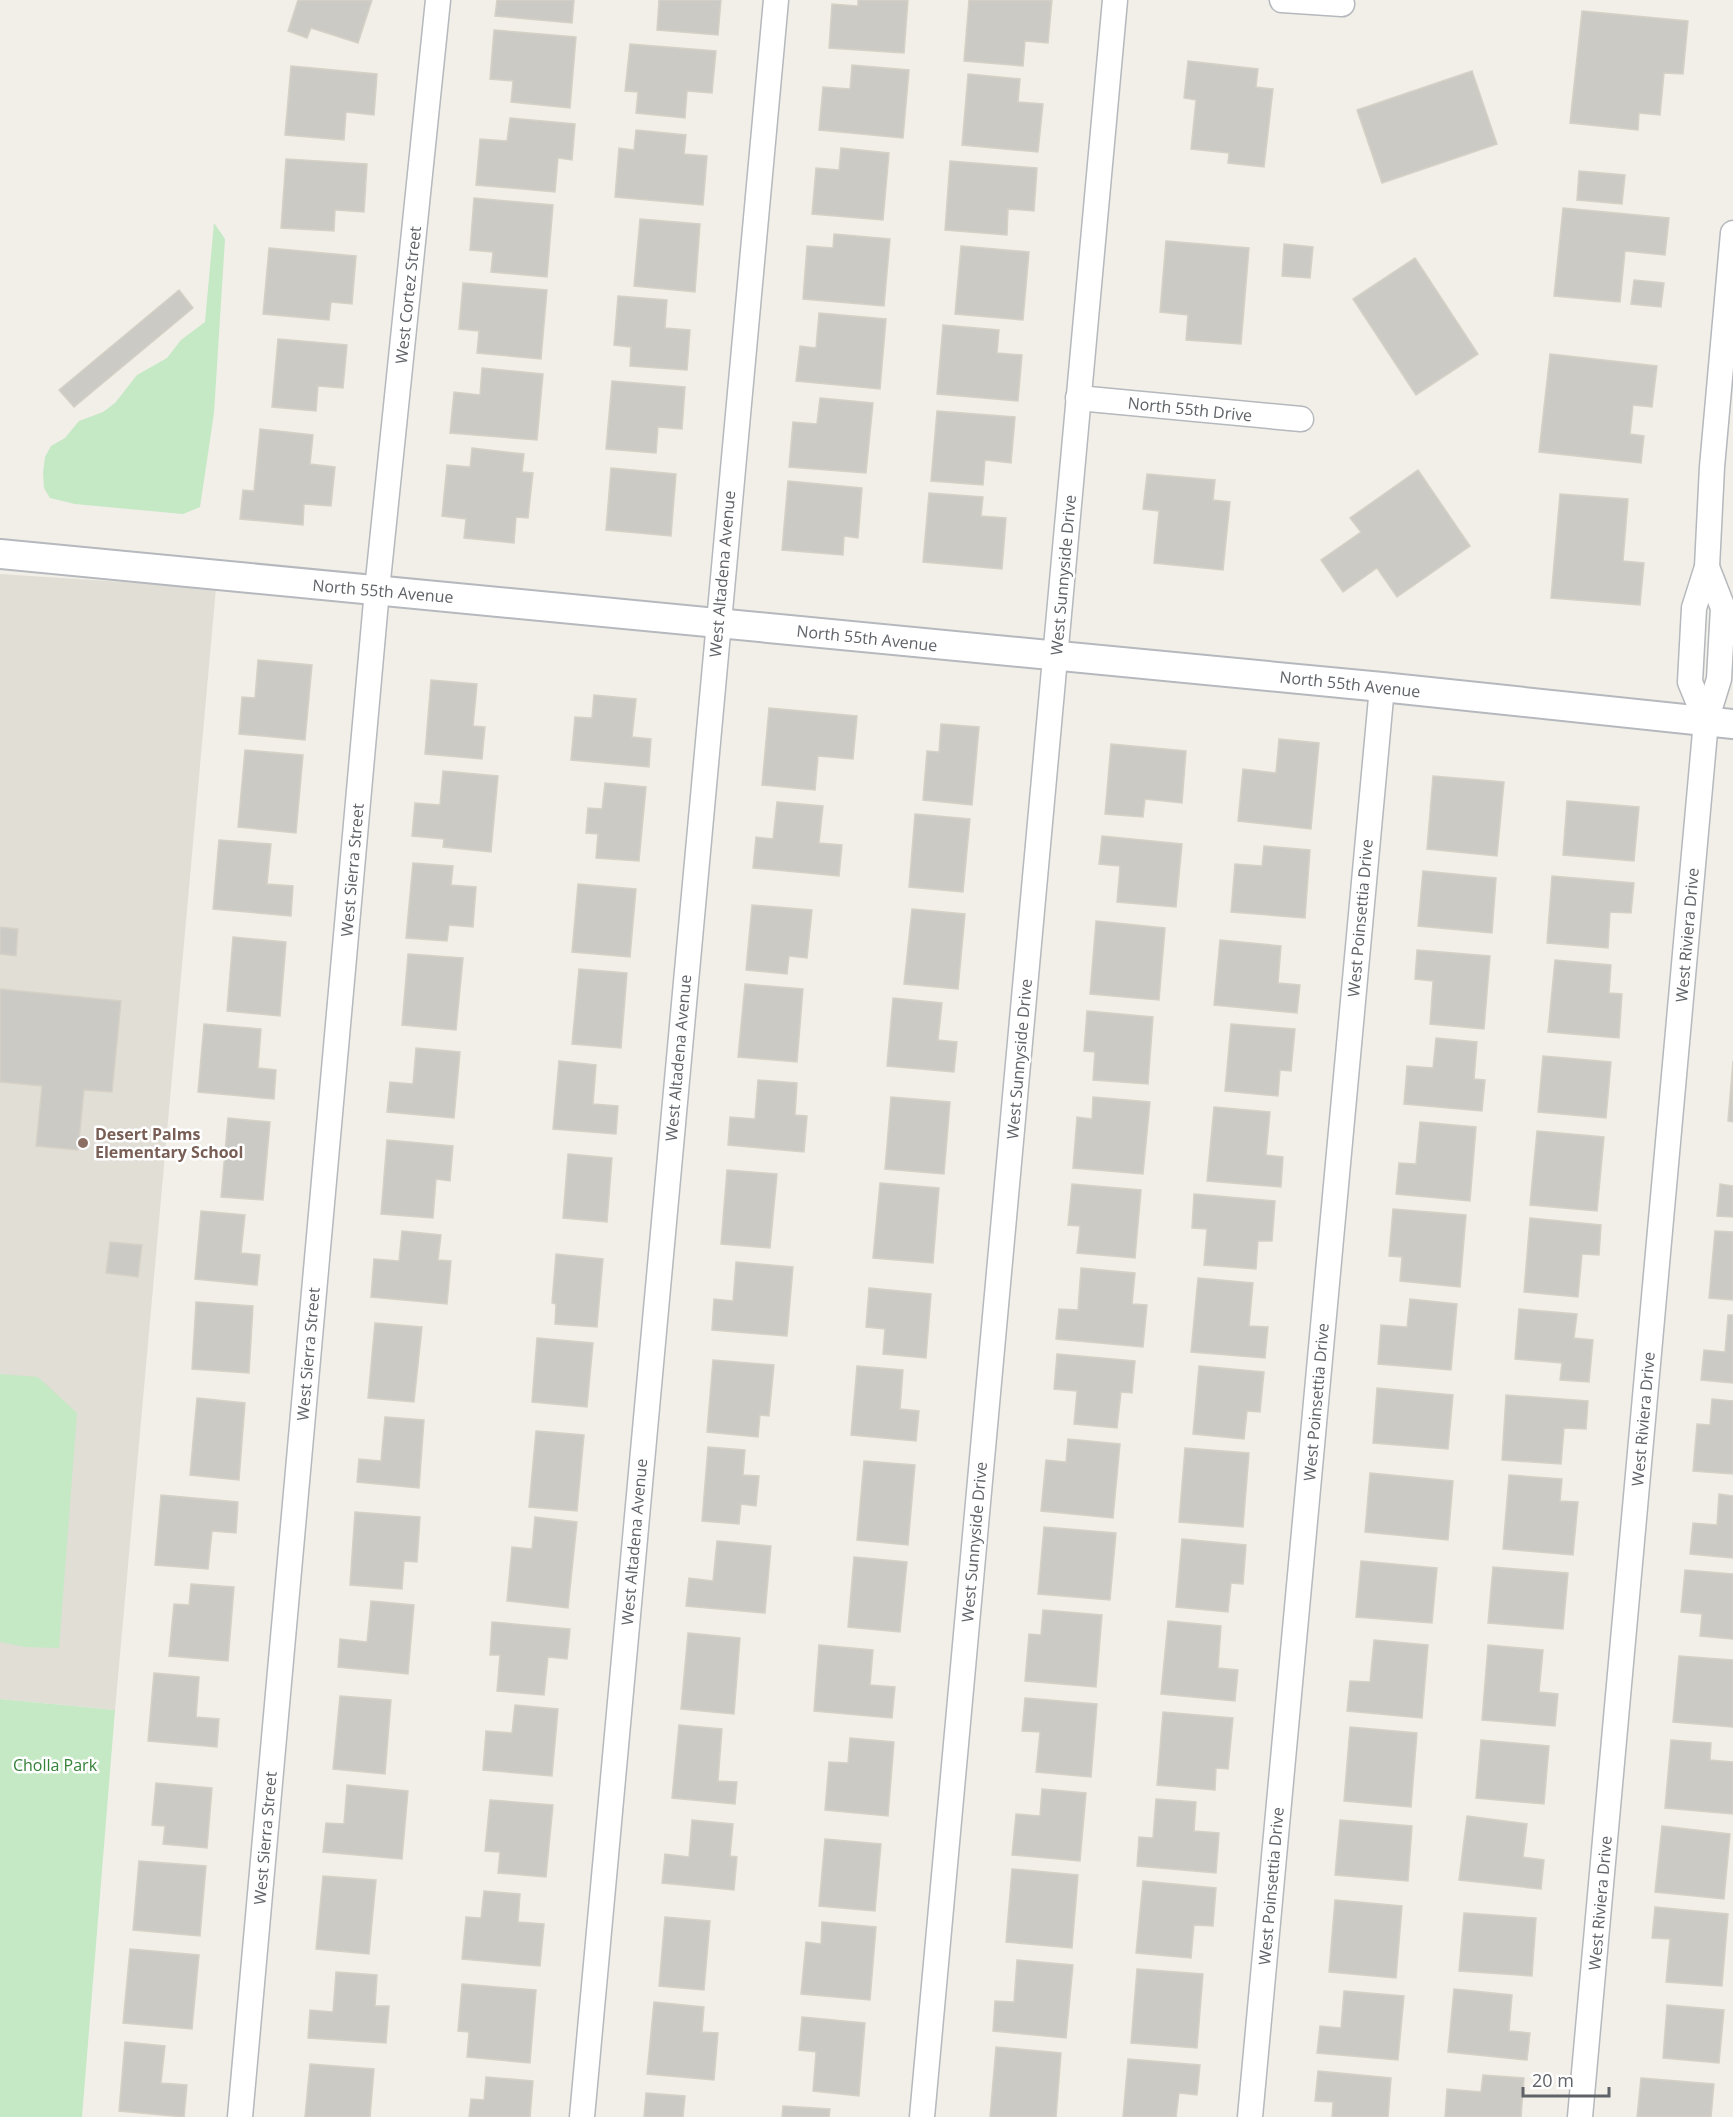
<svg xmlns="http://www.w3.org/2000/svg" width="1733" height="2117" viewBox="0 0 1733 2117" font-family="'Open Sans',sans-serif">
  <rect width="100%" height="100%" fill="#f1efe8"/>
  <polygon fill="#e1ded6" points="0,574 216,588 115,1710 0,1699"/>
  <g fill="#c5e8c5">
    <polygon points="214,223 225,239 214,413 200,507 183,514 75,504 50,498 44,488 43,473 45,457 51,446 65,438 79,421 103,412 115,403 137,375 167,358 181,340 205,322"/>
    <polygon points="0,1374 38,1377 77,1413 59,1648 25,1647 0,1642"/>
    <polygon points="0,1699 115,1710 82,2117 0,2117"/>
  </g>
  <g fill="#cccac5" stroke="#d6d1c6" stroke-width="1.5">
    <polygon points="298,0 372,0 358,43 311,28 307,38 288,31"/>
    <polygon points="497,0 574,0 572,23 495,16"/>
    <polygon points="659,0 721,0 718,35 657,30"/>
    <polygon points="858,0 908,0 904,53 829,48 832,4 858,6"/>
    <polygon points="969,0 1052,0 1048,43 1025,41 1023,66 964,61"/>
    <polygon points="1582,11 1688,21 1683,74 1664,73 1660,115 1639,113 1638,130 1570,123"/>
    <polygon points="494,30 576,37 570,108 511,102 513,81 490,79"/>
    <polygon points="630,44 716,51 712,93 687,91 685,118 636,113 638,92 625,91"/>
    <polygon points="1188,61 1258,69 1256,87 1273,89 1264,167 1228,163 1229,153 1191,149 1196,100 1184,98"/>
    <polygon points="852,65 909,70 903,138 819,130 823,87 850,89"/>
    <polygon points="291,66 377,74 374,115 346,112 344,140 285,135"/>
    <polygon points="1472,71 1497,144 1382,183 1357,110"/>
    <polygon points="968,74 1020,79 1018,102 1043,104 1038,152 962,145"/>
    <polygon points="510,118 575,124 572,160 558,158 555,192 476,185 480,139 507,141"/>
    <polygon points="636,130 686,135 684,154 707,156 703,205 615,197 619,148 634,150"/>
    <polygon points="841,148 889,153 883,220 812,214 816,168 839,170"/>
    <polygon points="286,159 367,164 364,212 335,210 334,231 281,228"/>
    <polygon points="950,161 1037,168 1034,211 1008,209 1007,235 945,230"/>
    <polygon points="1579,171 1625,175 1622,204 1577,200"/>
    <polygon points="474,198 553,205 547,277 491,272 493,252 470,250"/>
    <polygon points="1563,208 1669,218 1665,255 1625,251 1620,302 1554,296"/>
    <polygon points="640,219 700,224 695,292 634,286"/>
    <polygon points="834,234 890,239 884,306 803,299 807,246 833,248"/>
    <polygon points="1166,241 1249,248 1241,344 1186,340 1188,315 1160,312"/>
    <polygon points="1284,244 1313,247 1310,278 1282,276"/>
    <polygon points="961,246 1029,252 1023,320 955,314"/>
    <polygon points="269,248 356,256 352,304 331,302 329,320 263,314"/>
    <polygon points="1415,258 1478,354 1416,395 1353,299"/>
    <polygon points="1634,280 1664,283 1661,307 1631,304"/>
    <polygon points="463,283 547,290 541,359 477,353 479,331 459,329"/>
    <polygon points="179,290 193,308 74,407 59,390"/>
    <polygon points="618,296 667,300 665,328 690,330 687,370 630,366 631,347 614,345"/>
    <polygon points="819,313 886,319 880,389 796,381 800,346 816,348"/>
    <polygon points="943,325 999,330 997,353 1022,355 1018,401 937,394"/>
    <polygon points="278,339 347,345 343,388 318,386 316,411 272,407"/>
    <polygon points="1550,354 1657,366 1652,407 1633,405 1630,434 1644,436 1641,463 1539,452"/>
    <polygon points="482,368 543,374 537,440 450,433 454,392 480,395"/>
    <polygon points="612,381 685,387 682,429 658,427 656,453 606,449"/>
    <polygon points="820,398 873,403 866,473 789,467 793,422 817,424"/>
    <polygon points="937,411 1015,417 1011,463 985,460 983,485 931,481"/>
    <polygon points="260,429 313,435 310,464 335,467 331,506 304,504 303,525 240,519 243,490 254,491"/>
    <polygon points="472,448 524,454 522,472 533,473 528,518 516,517 514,543 464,538 466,519 442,516 447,465 470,467"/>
    <polygon points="611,468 676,474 671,536 606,530"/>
    <polygon points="1418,470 1470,546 1397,597 1377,568 1343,592 1321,560 1361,532 1350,518"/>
    <polygon points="1147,474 1215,480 1213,500 1230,502 1223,570 1154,563 1159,511 1143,509"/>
    <polygon points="788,481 862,488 858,538 844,536 843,555 782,550"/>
    <polygon points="929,493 983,497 981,516 1006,518 1002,569 923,562"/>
    <polygon points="1560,494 1628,499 1623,561 1644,563 1640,605 1551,598"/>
    <polygon points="258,660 312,665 305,740 239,734 242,697 255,698"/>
    <polygon points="431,680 477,684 473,726 485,727 482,759 425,754"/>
    <polygon points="594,695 636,699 632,737 651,739 649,767 571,760 575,717 592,718"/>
    <polygon points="769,708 857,716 853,759 818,756 815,790 762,785"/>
    <polygon points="941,724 979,727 972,805 923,800 927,751 939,752"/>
    <polygon points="1279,739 1319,743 1311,829 1238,821 1243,769 1276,773"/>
    <polygon points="1111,744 1186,751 1182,803 1145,799 1143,817 1105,814"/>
    <polygon points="245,750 303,755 296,833 238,827"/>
    <polygon points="443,771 498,776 491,852 443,847 444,839 412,836 415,803 440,805"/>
    <polygon points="1433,776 1504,782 1497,856 1427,849"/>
    <polygon points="605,783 646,787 639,861 596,858 598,834 586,833 588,808 602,809"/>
    <polygon points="1567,801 1639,807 1634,861 1563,855"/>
    <polygon points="777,802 823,806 819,843 842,845 839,876 753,868 756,837 773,839"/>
    <polygon points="915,814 970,819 963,892 909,887"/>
    <polygon points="1102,836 1182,844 1176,907 1117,902 1120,866 1099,864"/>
    <polygon points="219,840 271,844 267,884 293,886 291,916 213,909"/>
    <polygon points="1264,846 1310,850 1305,918 1231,912 1235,864 1262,866"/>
    <polygon points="413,863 453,866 451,885 476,887 473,927 449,925 447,941 406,938"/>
    <polygon points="1423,871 1496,878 1492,933 1418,926"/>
    <polygon points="1552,876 1634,883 1631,913 1610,912 1608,948 1547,943"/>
    <polygon points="578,884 636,889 630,957 572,952"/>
    <polygon points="752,905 812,910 807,958 789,956 787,974 746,970"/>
    <polygon points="912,909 965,914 958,989 904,984"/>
    <polygon points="1096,921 1165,928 1159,1000 1090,994"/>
    <polygon points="0,927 18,929 16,956 0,954"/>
    <polygon points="233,937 286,942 280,1016 227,1011"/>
    <polygon points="1220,940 1281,946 1278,983 1300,985 1297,1013 1214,1005"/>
    <polygon points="1417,950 1490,956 1484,1029 1430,1024 1433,981 1415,979"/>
    <polygon points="408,954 463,958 456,1030 402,1025"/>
    <polygon points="1555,960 1611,965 1609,993 1622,994 1619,1038 1548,1032"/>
    <polygon points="579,969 627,973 621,1048 572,1044"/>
    <polygon points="745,984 803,989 797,1062 738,1057"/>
    <polygon points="0,989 121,1001 112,1092 84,1090 78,1150 36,1146 42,1086 0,1082"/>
    <polygon points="893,998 942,1003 938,1040 957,1042 954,1072 887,1066"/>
    <polygon points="1087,1011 1153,1017 1148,1084 1093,1080 1095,1052 1084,1051"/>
    <polygon points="204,1024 261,1029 258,1068 276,1070 274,1099 198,1092"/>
    <polygon points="1231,1024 1295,1029 1291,1071 1280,1070 1278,1096 1225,1091"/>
    <polygon points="1436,1038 1477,1042 1474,1079 1485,1080 1482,1111 1404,1104 1407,1066 1433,1068"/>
    <polygon points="416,1048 460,1052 454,1118 387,1112 390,1082 413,1084"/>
    <polygon points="1543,1056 1611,1062 1606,1118 1538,1112"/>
    <polygon points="559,1061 596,1065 593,1104 618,1106 616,1134 553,1129"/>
    <polygon points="1733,1061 1733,1122 1728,1121"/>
    <polygon points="758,1080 797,1083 795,1115 807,1116 804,1152 728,1145 730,1117 755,1119"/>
    <polygon points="891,1097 950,1102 944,1174 885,1169"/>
    <polygon points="1093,1097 1150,1102 1143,1174 1073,1168 1077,1117 1092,1119"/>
    <polygon points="1214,1107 1270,1112 1266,1155 1283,1157 1281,1187 1207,1181"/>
    <polygon points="228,1118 270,1122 263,1200 221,1197"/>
    <polygon points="1420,1122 1476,1127 1470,1201 1396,1194 1399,1163 1416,1164"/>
    <polygon points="1537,1131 1604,1137 1597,1211 1530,1205"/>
    <polygon points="387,1140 453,1146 450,1181 436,1179 433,1218 381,1214"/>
    <polygon points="568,1154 612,1158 607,1222 563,1218"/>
    <polygon points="727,1170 777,1174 770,1248 721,1244"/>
    <polygon points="880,1183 939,1188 933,1263 873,1258"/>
    <polygon points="1072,1184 1141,1190 1135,1258 1077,1253 1080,1226 1068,1225"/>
    <polygon points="1720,1184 1733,1186 1733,1217 1717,1216"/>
    <polygon points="1194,1194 1275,1201 1272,1241 1258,1241 1256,1269 1204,1265 1207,1229 1192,1228"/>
    <polygon points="1393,1209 1466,1215 1460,1287 1400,1281 1402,1257 1389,1256"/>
    <polygon points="201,1211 245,1215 241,1253 260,1255 257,1285 195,1279"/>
    <polygon points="1530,1218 1601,1225 1599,1255 1582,1254 1578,1297 1524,1292"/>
    <polygon points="402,1231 441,1235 438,1260 451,1261 447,1304 371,1297 374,1259 399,1261"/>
    <polygon points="1715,1231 1733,1232 1733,1300 1709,1298"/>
    <polygon points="110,1242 142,1245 138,1277 106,1273"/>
    <polygon points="556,1254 603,1259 597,1327 555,1324 556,1304 552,1303"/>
    <polygon points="736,1262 793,1267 787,1336 712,1330 714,1299 733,1301"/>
    <polygon points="1081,1268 1135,1273 1132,1304 1147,1305 1143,1347 1056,1339 1059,1309 1078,1310"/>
    <polygon points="1198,1278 1253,1283 1249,1326 1268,1327 1265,1358 1191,1352"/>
    <polygon points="869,1288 931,1294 926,1358 883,1354 885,1329 866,1327"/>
    <polygon points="1410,1299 1457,1304 1451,1370 1378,1364 1381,1325 1407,1327"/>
    <polygon points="196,1302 253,1306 249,1373 192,1369"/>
    <polygon points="1519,1309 1577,1314 1574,1338 1593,1340 1589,1382 1560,1380 1562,1363 1515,1359"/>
    <polygon points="1728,1315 1733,1315 1733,1383 1701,1380 1704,1350 1725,1352"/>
    <polygon points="375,1323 422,1327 414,1402 368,1398"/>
    <polygon points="537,1338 593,1343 587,1407 532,1402"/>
    <polygon points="1057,1354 1135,1361 1132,1393 1121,1392 1117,1428 1074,1424 1077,1391 1054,1389"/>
    <polygon points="713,1360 774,1365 769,1416 760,1415 758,1437 707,1432"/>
    <polygon points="857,1366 903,1370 900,1409 919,1411 916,1441 851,1435"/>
    <polygon points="1199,1366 1264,1372 1260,1412 1247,1411 1244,1439 1193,1434"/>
    <polygon points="1377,1388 1453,1395 1448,1449 1373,1443"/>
    <polygon points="1506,1395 1588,1401 1586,1429 1564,1428 1561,1464 1502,1460"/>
    <polygon points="197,1398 245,1403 239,1480 190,1475"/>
    <polygon points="1712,1399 1733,1401 1733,1474 1693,1471 1697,1424 1710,1425"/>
    <polygon points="385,1417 424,1420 419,1488 357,1482 359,1459 381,1461"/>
    <polygon points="536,1431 584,1435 577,1511 529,1507"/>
    <polygon points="1068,1439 1120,1444 1113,1518 1041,1511 1046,1460 1066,1462"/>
    <polygon points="708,1447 745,1450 743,1475 759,1476 756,1506 741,1504 739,1524 702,1521"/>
    <polygon points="1185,1448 1249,1453 1243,1527 1179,1522"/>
    <polygon points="864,1461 915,1465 908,1545 857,1540"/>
    <polygon points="1370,1473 1453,1481 1448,1540 1365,1532"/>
    <polygon points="1509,1475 1562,1479 1560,1501 1578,1502 1573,1555 1503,1549"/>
    <polygon points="1719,1494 1733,1496 1733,1558 1690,1554 1693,1523 1717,1525"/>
    <polygon points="161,1495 238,1502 236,1533 212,1531 208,1569 155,1565"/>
    <polygon points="355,1512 420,1517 417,1562 404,1561 402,1589 350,1585"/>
    <polygon points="535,1517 577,1522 568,1608 507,1601 512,1547 532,1549"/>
    <polygon points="1044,1527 1116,1533 1110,1600 1038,1594"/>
    <polygon points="1182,1539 1246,1545 1243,1584 1231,1583 1228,1612 1176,1607"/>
    <polygon points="717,1541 771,1546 765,1613 686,1606 689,1578 713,1581"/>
    <polygon points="854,1557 907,1562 900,1632 848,1627"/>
    <polygon points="1361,1561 1437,1568 1432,1623 1356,1617"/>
    <polygon points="1493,1567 1568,1573 1563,1629 1488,1623"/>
    <polygon points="1685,1570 1733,1574 1733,1639 1700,1636 1702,1614 1681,1612"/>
    <polygon points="191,1584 234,1587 228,1661 169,1656 174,1604 189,1605"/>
    <polygon points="371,1601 414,1605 408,1674 338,1667 340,1639 367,1642"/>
    <polygon points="1043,1610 1102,1615 1096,1687 1025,1681 1029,1634 1041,1635"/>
    <polygon points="1168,1621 1221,1626 1218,1668 1238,1670 1235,1701 1161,1694"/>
    <polygon points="492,1622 570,1629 567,1659 548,1657 544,1695 497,1691 500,1655 490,1655"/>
    <polygon points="688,1633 740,1638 734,1714 681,1709"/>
    <polygon points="1374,1640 1428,1645 1422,1718 1347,1711 1350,1681 1370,1682"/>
    <polygon points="819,1645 873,1650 870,1685 895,1687 892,1718 814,1711"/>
    <polygon points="1488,1645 1543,1650 1539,1692 1558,1694 1555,1726 1482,1720"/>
    <polygon points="1679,1656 1733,1660 1733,1727 1673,1722"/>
    <polygon points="154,1673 199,1677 196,1717 219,1719 217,1747 148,1741"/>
    <polygon points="340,1696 391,1700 385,1774 333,1769"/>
    <polygon points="1025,1698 1097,1704 1091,1777 1036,1772 1040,1732 1022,1731"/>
    <polygon points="515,1705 558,1709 552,1776 483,1770 486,1731 512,1733"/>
    <polygon points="1163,1712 1233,1718 1228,1769 1216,1768 1215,1790 1157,1785"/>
    <polygon points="679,1725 722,1729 718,1781 737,1782 735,1804 672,1798"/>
    <polygon points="1350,1727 1417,1733 1411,1807 1344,1801"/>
    <polygon points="850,1738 894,1742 888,1816 825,1810 829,1762 848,1763"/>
    <polygon points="1481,1740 1549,1746 1544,1804 1476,1798"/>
    <polygon points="1671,1740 1711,1743 1710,1760 1733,1762 1733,1814 1665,1808"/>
    <polygon points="156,1783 212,1788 207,1848 163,1844 165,1826 152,1825"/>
    <polygon points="347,1785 408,1791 402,1859 323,1852 326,1823 344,1824"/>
    <polygon points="1042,1789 1086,1793 1080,1861 1012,1855 1016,1814 1040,1816"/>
    <polygon points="1156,1799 1196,1802 1194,1831 1219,1833 1216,1873 1137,1866 1139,1837 1153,1838"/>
    <polygon points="490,1800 553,1805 546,1877 498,1873 500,1852 485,1851"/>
    <polygon points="1467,1816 1527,1824 1523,1857 1544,1860 1541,1889 1459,1880"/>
    <polygon points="692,1820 733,1824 730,1856 737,1857 734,1890 662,1883 665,1854 689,1857"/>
    <polygon points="1340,1820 1412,1826 1408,1881 1335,1875"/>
    <polygon points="1662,1826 1730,1834 1724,1899 1655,1892"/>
    <polygon points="825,1839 881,1844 875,1911 819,1906"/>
    <polygon points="139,1861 206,1866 200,1936 133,1930"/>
    <polygon points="1012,1869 1078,1875 1072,1948 1006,1942"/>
    <polygon points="323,1876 376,1880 369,1954 316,1949"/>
    <polygon points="1143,1881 1216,1888 1213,1926 1194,1925 1191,1958 1136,1953"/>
    <polygon points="484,1891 520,1894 518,1922 544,1924 540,1966 462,1959 466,1917 481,1918"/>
    <polygon points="1335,1900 1402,1906 1396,1978 1329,1972"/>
    <polygon points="1655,1907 1728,1914 1722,1986 1666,1982 1670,1939 1652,1938"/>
    <polygon points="1464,1913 1536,1918 1532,1976 1459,1971"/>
    <polygon points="665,1917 710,1921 704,1990 659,1986"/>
    <polygon points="822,1922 876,1927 870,2000 801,1994 806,1942 821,1944"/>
    <polygon points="130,1949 199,1955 192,2029 123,2023"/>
    <polygon points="1017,1960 1073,1965 1066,2038 993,2031 995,2001 1014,2002"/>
    <polygon points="1137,1969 1203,1974 1197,2048 1131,2043"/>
    <polygon points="336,1972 377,1975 375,2006 389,2006 386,2043 308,2038 310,2010 333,2012"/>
    <polygon points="462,1984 536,1990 530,2063 467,2057 469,2032 458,2031"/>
    <polygon points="1454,1989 1512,1995 1509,2031 1530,2033 1527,2060 1448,2052"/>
    <polygon points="1344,1991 1404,1996 1398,2060 1317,2053 1320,2026 1341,2028"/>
    <polygon points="654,2002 704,2007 702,2032 718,2033 714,2080 647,2074"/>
    <polygon points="1667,2005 1724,2010 1719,2063 1663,2058"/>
    <polygon points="802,2017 865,2023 859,2096 813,2091 816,2052 799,2050"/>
    <polygon points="125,2042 165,2046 161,2083 187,2085 184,2117 119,2111"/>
    <polygon points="996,2047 1061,2053 1056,2117 990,2117"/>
    <polygon points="1128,2059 1200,2065 1197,2095 1179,2093 1176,2117 1123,2117"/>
    <polygon points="310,2064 374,2069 370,2117 305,2117"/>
    <polygon points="1318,2071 1391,2078 1388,2117 1332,2117 1333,2102 1315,2101"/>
    <polygon points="1483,2075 1524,2078 1521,2117 1445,2117 1447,2089 1481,2092"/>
    <polygon points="486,2077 533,2081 530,2117 469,2117 471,2099 484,2100"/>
    <polygon points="1641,2078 1714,2084 1711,2117 1637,2117"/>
    <polygon points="646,2093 685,2096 683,2117 644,2117"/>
    <polygon points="783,2106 830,2109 829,2117 782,2117"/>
  </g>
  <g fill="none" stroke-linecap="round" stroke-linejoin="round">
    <defs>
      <g id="minor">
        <polyline points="1282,0 1342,4"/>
        <polyline points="1078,398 1301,419"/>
        <polyline points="1706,721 1690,682 1694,608 1707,567 1712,467 1733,233"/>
        <polyline points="240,2117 377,590 438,0"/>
        <polyline points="582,2117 776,0"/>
        <polyline points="922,2117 1115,0"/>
        <polyline points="1250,2117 1382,687"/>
        <polyline points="1580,2117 1706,721 1719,679 1723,608 1707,567"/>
      </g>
      <polyline id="tertiary" points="0,554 1382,687 1733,724"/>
    </defs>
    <use href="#minor" stroke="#b5b8bc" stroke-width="27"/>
    <use href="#tertiary" stroke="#b5b8bc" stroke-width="32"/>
    <use href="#minor" stroke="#fff" stroke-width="24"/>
    <use href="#tertiary" stroke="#fff" stroke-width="28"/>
  </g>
  <circle fill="#8d6e63" stroke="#fff" stroke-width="2" cx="83" cy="1143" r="6"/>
  <g text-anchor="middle" stroke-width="5" stroke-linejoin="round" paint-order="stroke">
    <g font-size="16" fill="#5f6368" stroke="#fff">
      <text transform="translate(408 295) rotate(-84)" y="6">West Cortez Street</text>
      <text transform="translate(1190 409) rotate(6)" y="6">North 55th Drive</text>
      <text transform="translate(722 574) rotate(-85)" y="6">West Altadena Avenue</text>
      <text transform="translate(1063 575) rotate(-85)" y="6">West Sunnyside Drive</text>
      <text transform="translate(383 591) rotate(5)" y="6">North 55th Avenue</text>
      <text transform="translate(867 638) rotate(6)" y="6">North 55th Avenue</text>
      <text transform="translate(1350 684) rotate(6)" y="6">North 55th Avenue</text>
      <text transform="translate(352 870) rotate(-85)" y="6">West Sierra Street</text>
      <text transform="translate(1360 918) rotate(-85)" y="6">West Poinsettia Drive</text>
      <text transform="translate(1687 935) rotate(-85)" y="6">West Riviera Drive</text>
      <text transform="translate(678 1058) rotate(-85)" y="6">West Altadena Avenue</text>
      <text transform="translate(1019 1059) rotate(-85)" y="6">West Sunnyside Drive</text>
      <text transform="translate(308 1354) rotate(-85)" y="6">West Sierra Street</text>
      <text transform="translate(1316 1402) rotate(-85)" y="6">West Poinsettia Drive</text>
      <text transform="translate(1643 1419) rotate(-85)" y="6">West Riviera Drive</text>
      <text transform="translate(634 1542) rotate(-85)" y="6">West Altadena Avenue</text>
      <text transform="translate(974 1542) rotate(-85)" y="6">West Sunnyside Drive</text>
      <text transform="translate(265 1838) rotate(-85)" y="6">West Sierra Street</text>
      <text transform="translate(1271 1886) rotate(-85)" y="6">West Poinsettia Drive</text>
      <text transform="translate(1600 1903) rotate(-85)" y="6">West Riviera Drive</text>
    </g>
    <g font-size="16" font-weight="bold" fill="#785e54" stroke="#fff" text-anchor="start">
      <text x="95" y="1140">Desert Palms<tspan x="95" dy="18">Elementary School</tspan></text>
    </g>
    <g font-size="16" fill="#348238" stroke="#fff">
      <text x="55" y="1771">Cholla Park</text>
    </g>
  </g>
  <path d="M1523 2087v9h86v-9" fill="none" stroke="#5f6368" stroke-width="3"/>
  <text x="1532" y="2087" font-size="18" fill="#5f6368" stroke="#ffffff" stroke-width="4.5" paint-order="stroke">20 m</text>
</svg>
